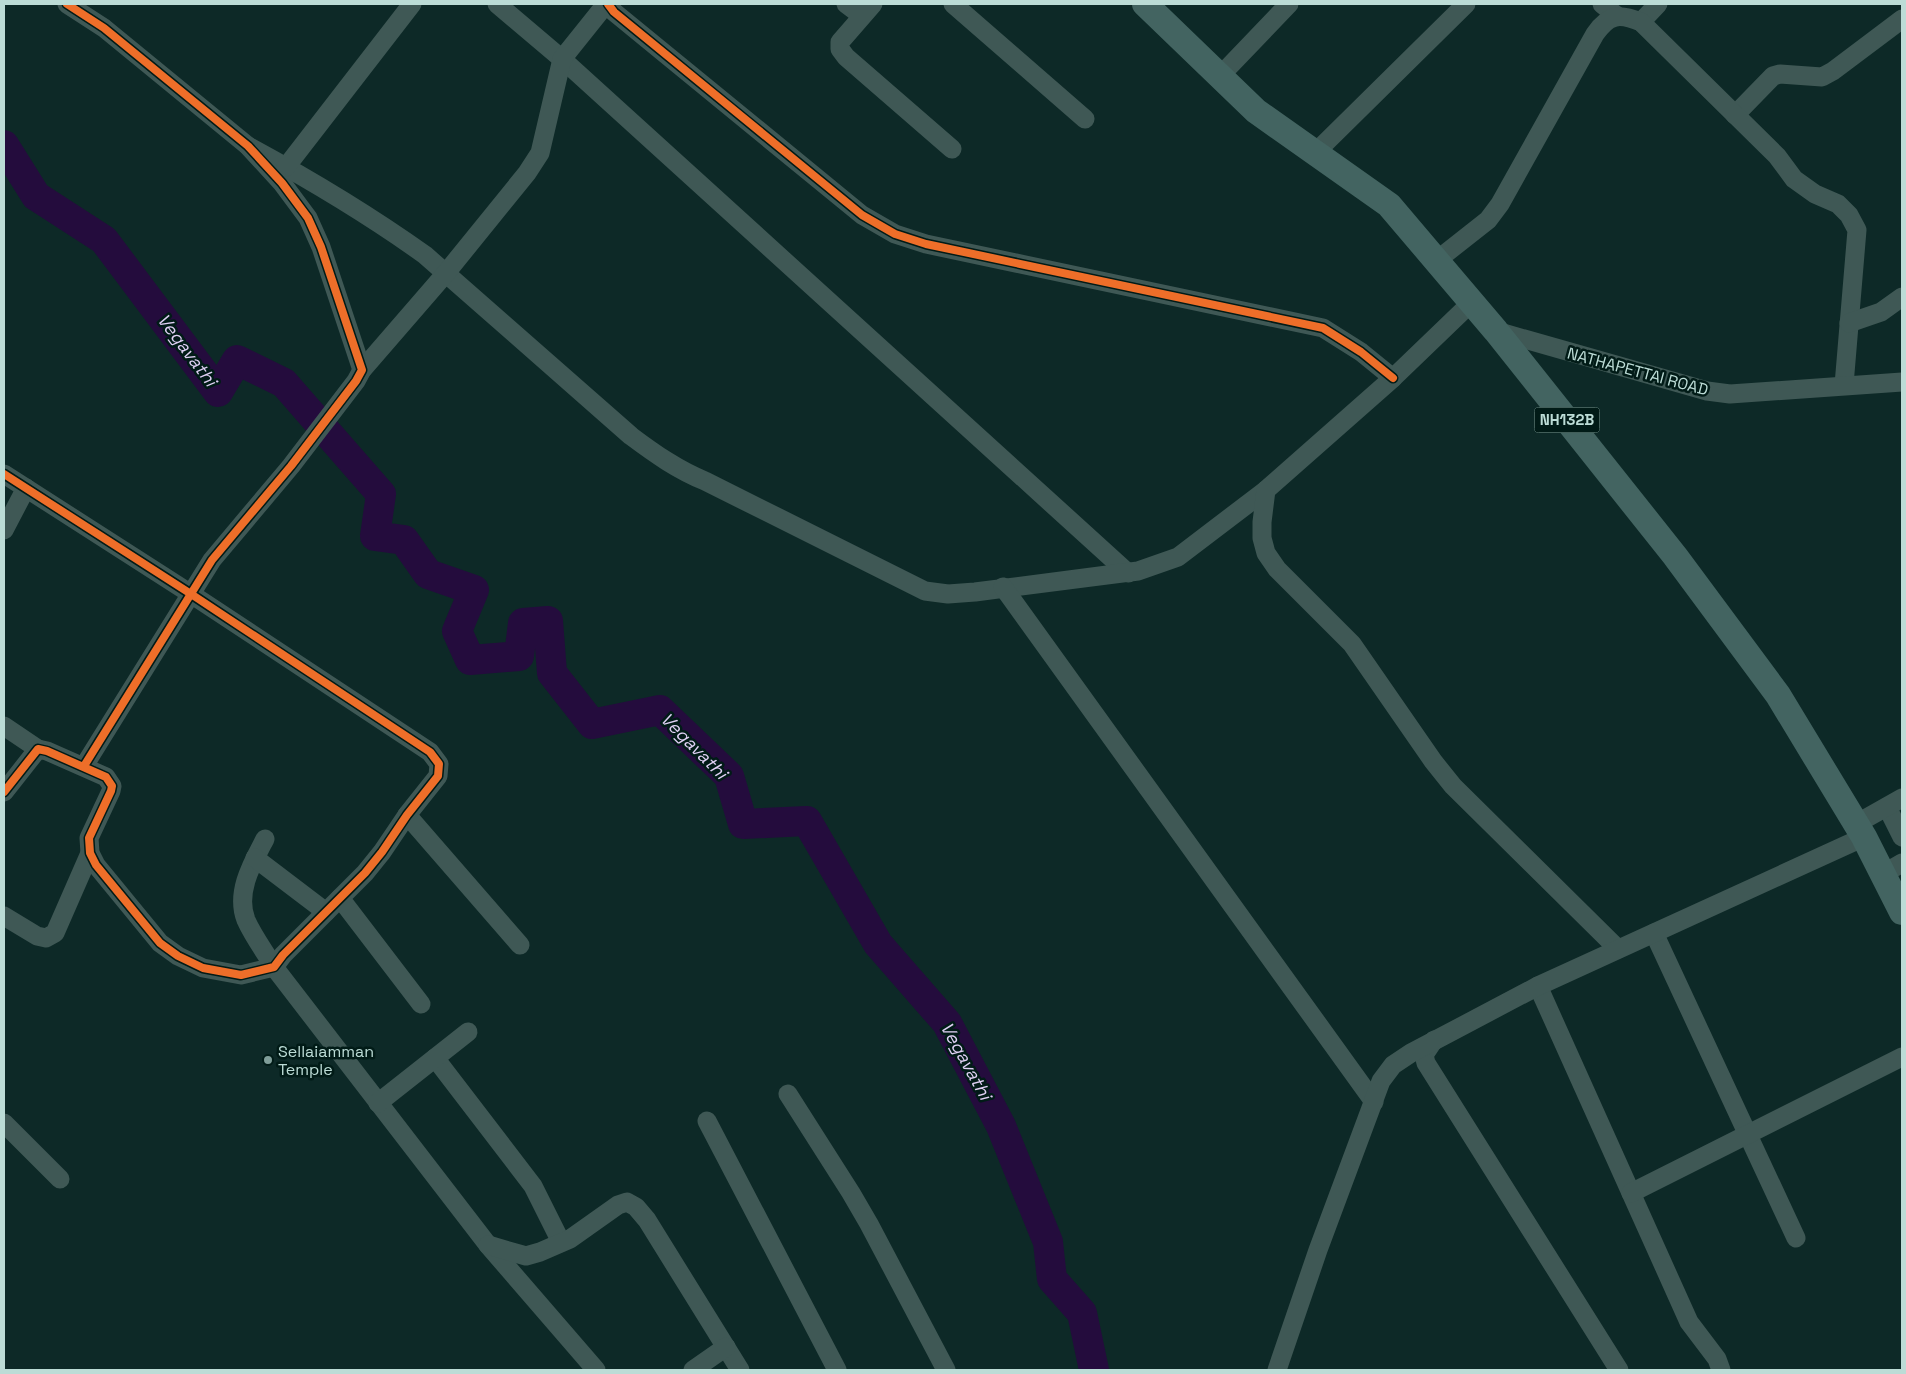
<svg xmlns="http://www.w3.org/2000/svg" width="1906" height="1374" viewBox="0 0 1906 1374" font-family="'Space Grotesk',sans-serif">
  <rect width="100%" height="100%" fill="#0d2927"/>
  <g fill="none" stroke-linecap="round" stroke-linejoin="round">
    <polyline stroke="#240c3d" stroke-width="30" points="4,145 36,196 104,240 218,392 237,360 284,383 381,494 375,536 404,540 428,574 474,590 457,631 470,660 519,656 523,623 548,621 552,673 592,724 660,710 729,776 743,824 807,821 878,944 947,1023 1001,1126 1048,1242 1052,1279 1082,1313 1094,1370"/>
    <g stroke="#3f5855" stroke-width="19">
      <polyline points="67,4 104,28 248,146 282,183 308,218 321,247 362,370"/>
      <polyline points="497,4 562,59 1128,573"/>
      <polyline points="608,4 614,12 862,215 895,234 926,244 1323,328 1361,352 1393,378"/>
      <polyline points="846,4 862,16"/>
      <polyline points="873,4 840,42 840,49 846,57 952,149"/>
      <polyline points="953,4 1085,119"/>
      <polyline points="1602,4 1617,16"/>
      <polyline points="1641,22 1658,4"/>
      <polyline points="1220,76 1289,4"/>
      <polyline points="1735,115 1773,76 1780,74 1822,77 1833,71 1902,19"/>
      <path d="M248,146C309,179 369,215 425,255L631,436C655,454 678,470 705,481L925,591L948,594L975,592L1138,571L1178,557L1266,490"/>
      <polyline points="1315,153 1466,4"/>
      <polyline points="286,167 412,4"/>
      <path d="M1436,261L1488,220L1500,204L1595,34C1609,14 1619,13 1641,22L1777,156L1794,179L1815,194L1838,204L1849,215L1857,230L1844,385"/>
      <polyline points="1472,302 1393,378 1266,490 1262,522 1262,538 1266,553 1277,569 1352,644 1433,761 1453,786 1618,949"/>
      <polyline points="1849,323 1881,312 1902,297"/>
      <polyline points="1496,331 1707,391 1730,394 1902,382"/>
      <polyline points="4,474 191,594 430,752 439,764 438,776 407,815 382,852 365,873 283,955 274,967 241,975 203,968 178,956 160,943 96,865 90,853 89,838 111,791 112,786 106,777 47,751 38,749 4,792"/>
      <polyline points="4,530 26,488"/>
      <polyline points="1003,587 1374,1102"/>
      <polyline points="4,726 38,749"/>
      <polyline points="84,766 212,560 291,466 356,381 362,370 446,273 527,173 540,153 562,59 606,4"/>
      <polyline points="1887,807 1902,837"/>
      <polyline points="407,815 520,945"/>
      <polyline points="1856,824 1902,798"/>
      <path d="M265,839C253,862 235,892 246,920C253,936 265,952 274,967L488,1245L596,1370"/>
      <polyline points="255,858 326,912"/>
      <polyline points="1883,874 1902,863"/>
      <polyline points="340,898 421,1004"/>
      <polyline points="4,916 37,936 46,938 55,933 90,853"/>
      <polyline points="1654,933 1796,1238"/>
      <polyline points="1538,986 1689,1322 1717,1359 1721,1370"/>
      <polyline points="1434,1040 1424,1055 1426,1063 1619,1370"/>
      <polyline points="435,1058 533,1186 561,1242"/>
      <polyline points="788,1094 851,1193 869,1224 946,1370"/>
      <polyline points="378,1103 468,1032"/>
      <polyline points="707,1121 837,1370"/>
      <polyline points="4,1123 60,1179"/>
      <polyline points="1631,1193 1902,1057"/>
      <polyline points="488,1245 526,1256 540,1252 570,1239 618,1205 627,1202 636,1207 647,1220 740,1370"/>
      <polyline points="693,1370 726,1347"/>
      <polyline points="1277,1370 1318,1250 1381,1081 1393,1065 1411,1053 1538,986 1864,837"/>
    </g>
    <polyline stroke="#436461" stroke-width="26" points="1145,4 1256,111 1389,205 1496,331 1675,556 1778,695 1864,837 1902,912"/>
    <defs>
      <g id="cycleway">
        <polyline points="67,4 104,28 248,146 282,183 308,218 321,247 362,370 356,381 291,466 212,560 84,766"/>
        <polyline points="608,4 614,12 862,215 895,234 926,244 1323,328 1361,352 1393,378"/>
        <polyline points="4,474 191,594 430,752 439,764 438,776 407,815 382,852 365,873 283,955 274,967 241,975 203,968 178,956 160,943 96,865 90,853 89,838 111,791 112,786 106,777 47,751 38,749 4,792"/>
      </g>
    </defs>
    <use href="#cycleway" stroke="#011b17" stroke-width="11"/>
    <use href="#cycleway" stroke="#ee6e29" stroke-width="8"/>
  </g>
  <circle fill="#7f9d99" stroke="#011b17" stroke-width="2" cx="268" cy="1060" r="5"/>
  <g text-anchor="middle" stroke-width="5" stroke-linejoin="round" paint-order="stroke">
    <rect fill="#011b17" stroke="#84a29d" stroke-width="1" x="1534.5" y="407.5" width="65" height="25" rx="4"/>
    <g font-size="15" font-weight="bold" fill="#bcdcd6">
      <text x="1567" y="425">NH132B</text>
    </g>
    <g font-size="16" fill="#bcdcd6" stroke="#011b17">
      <text transform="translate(1638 371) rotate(15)" y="6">NATHAPETTAI ROAD</text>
    </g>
    <g font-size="16" fill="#bcdcd6" stroke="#011b17" text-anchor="start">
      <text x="278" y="1057">Sellaiamman<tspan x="278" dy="18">Temple</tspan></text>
    </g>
    <g font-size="18" font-style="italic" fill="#dfd0f4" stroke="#011b17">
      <text transform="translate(187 350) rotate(53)" y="6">Vegavathi</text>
      <text transform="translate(694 746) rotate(45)" y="6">Vegavathi</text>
      <text transform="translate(966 1061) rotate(61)" y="6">Vegavathi</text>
    </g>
  </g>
  <rect width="1906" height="1374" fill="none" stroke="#bcdcd6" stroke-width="10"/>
</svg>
